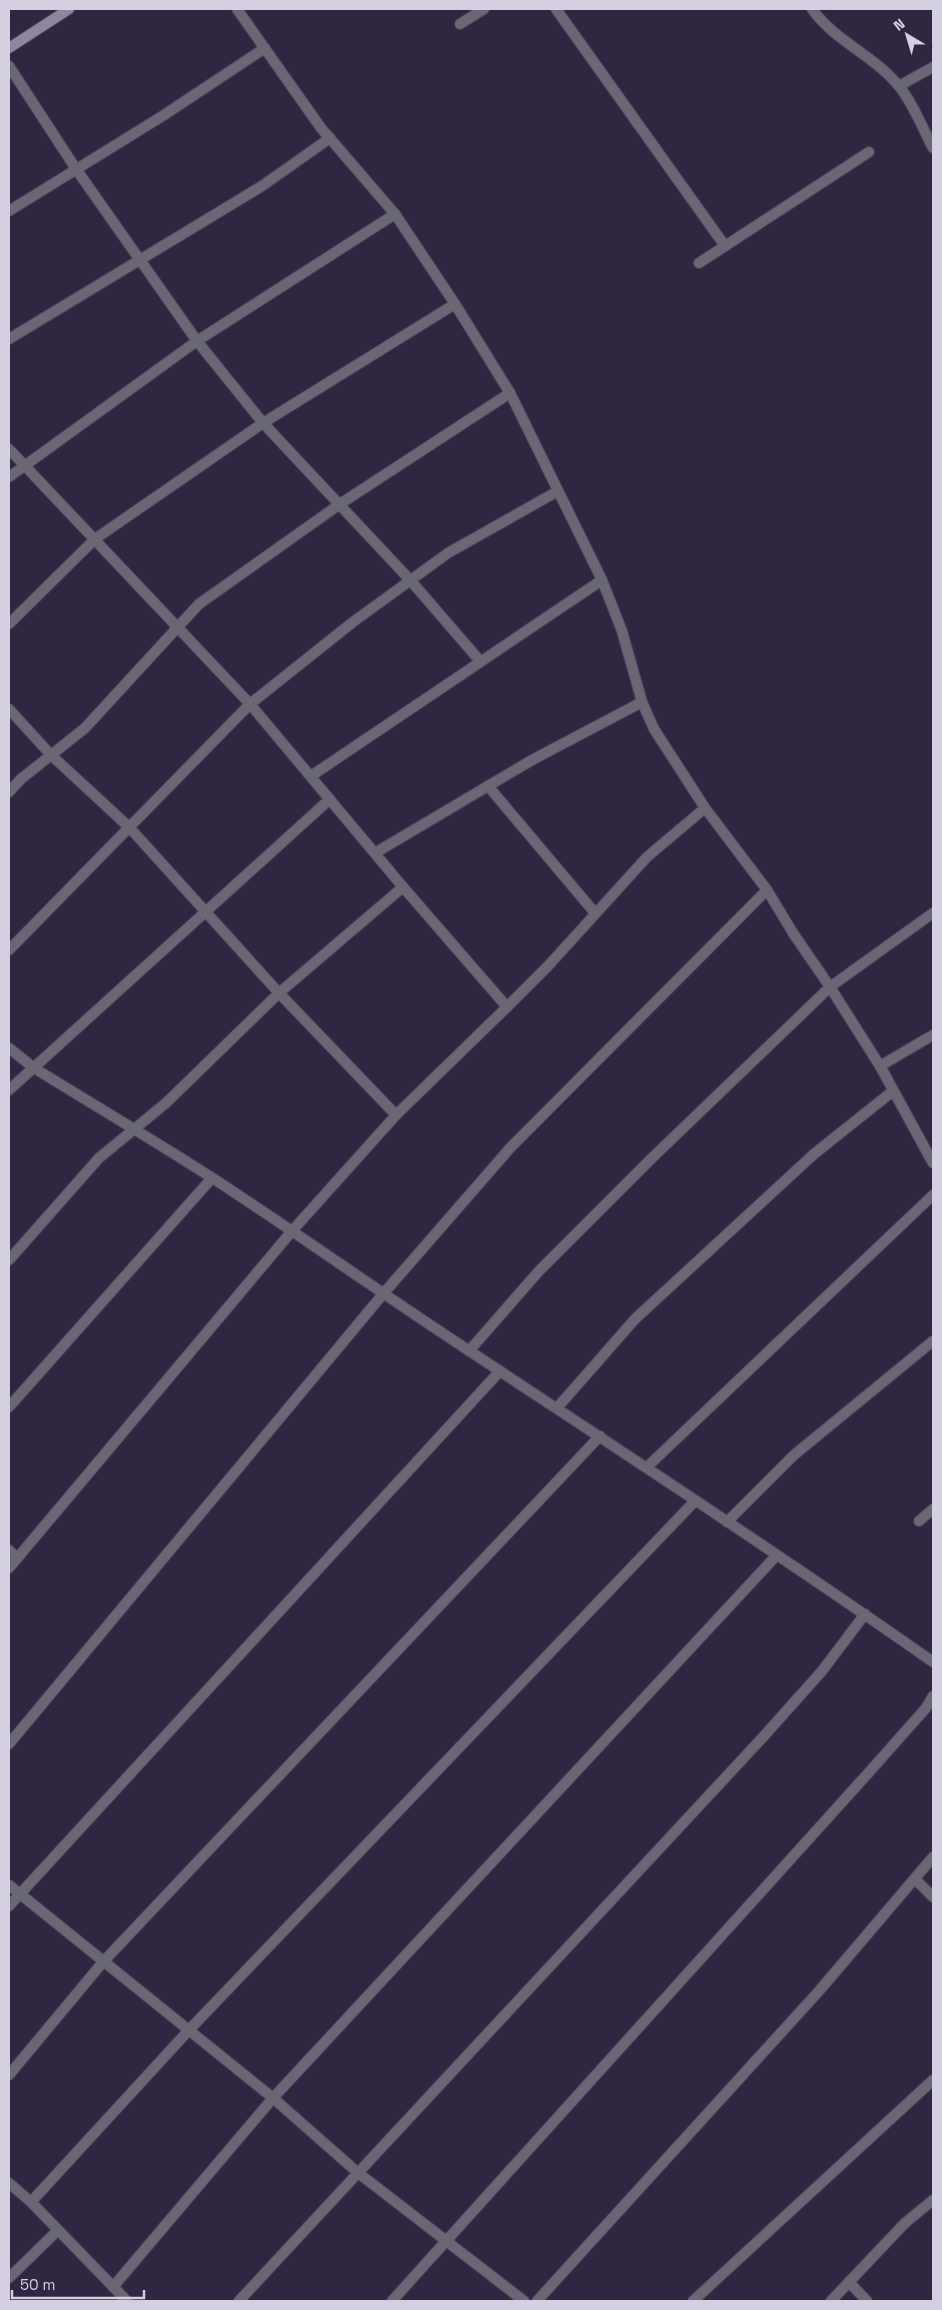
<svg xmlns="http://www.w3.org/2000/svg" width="942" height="2310" viewBox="0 0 942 2310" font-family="'Space Grotesk',sans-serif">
  <rect width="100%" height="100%" fill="#2f2641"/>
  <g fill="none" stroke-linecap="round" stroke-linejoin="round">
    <defs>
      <g id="street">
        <polyline points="237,9 321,128 395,214 455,304 510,393 602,580 622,631 642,702 654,729 705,808 767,890 793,933 830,987 880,1066 933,1163"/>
        <polyline points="556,9 725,246"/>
        <path d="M812,9C835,41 873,55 898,85C912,101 923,129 933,148"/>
        <polyline points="460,24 484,9"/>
        <polyline points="9,66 76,169 197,341 263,423 411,581 480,661"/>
        <polyline points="899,86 933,67"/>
        <polyline points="9,211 164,115 265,48"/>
        <polyline points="699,263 869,152"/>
        <polyline points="9,339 262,186 330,138"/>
        <polyline points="9,449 250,704 403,887 507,1007 396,1115 292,1231 9,1568"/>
        <polyline points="9,477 197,341 395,214"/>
        <polyline points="9,624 95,539 263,423 455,304"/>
        <polyline points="9,709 51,755 129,827 279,993 396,1115"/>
        <polyline points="311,776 602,580"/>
        <polyline points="488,786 595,913"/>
        <polyline points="9,792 21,779 85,728 199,604 340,504 510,393"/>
        <polyline points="375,853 532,760 642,702"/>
        <polyline points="9,950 250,704 353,622 448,553 558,491"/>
        <polyline points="507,1007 548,966 647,857 705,808"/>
        <path d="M9,1048L34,1068C94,1105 155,1141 214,1179C298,1234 381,1293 465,1348C622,1452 779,1554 933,1662"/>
        <polyline points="880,1066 933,1035"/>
        <polyline points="9,1090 330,799"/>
        <polyline points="9,1260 99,1158 166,1103 279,993 403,887"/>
        <polyline points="469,1351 539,1271 652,1158 830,987 933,913"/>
        <polyline points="9,1407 212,1178"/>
        <polyline points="557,1408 635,1319 814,1154 893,1091"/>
        <polyline points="647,1467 933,1195"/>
        <polyline points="919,1521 933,1509"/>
        <polyline points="727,1522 794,1455 933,1341"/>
        <polyline points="9,1550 17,1558"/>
        <polyline points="9,1744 383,1294 511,1147 767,890"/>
        <polyline points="915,1879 933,1897"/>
        <polyline points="9,1885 273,2098 357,2172 524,2301"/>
        <polyline points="9,1906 500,1371"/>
        <polyline points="9,2075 103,1962 600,1436"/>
        <polyline points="9,2183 31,2202 127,2301"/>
        <polyline points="31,2202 189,2030 695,1501"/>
        <polyline points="9,2278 58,2230"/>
        <polyline points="849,2282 867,2301"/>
        <polyline points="113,2287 273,2098 776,1556"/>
        <polyline points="239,2301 764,1736 822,1671 865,1614"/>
        <polyline points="392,2301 871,1770 926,1708 933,1696"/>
        <polyline points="537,2301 819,1991 933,1857"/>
        <polyline points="693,2301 933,2080"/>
        <polyline points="831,2301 905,2223 933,2200"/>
      </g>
      <polyline id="secondary" points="9,48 69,9"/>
    </defs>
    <use href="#street" stroke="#49415b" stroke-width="12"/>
    <use href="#secondary" stroke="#49415b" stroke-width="12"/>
    <use href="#street" stroke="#6a6674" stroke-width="10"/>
    <use href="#secondary" stroke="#8d879d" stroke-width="10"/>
  </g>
  <rect width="942" height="2310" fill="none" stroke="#d4cfe1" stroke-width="20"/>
  <g transform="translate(907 35) rotate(322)" stroke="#2f2641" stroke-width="4" paint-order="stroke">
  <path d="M0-4L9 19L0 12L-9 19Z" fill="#d4cfe1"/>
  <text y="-8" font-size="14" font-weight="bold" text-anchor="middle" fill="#d4cfe1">N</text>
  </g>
  <path d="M12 2290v8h132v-8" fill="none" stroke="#d4cfe1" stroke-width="2.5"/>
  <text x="20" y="2290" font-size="15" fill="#d4cfe1" stroke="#2f2641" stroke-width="4" paint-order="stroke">50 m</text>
</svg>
